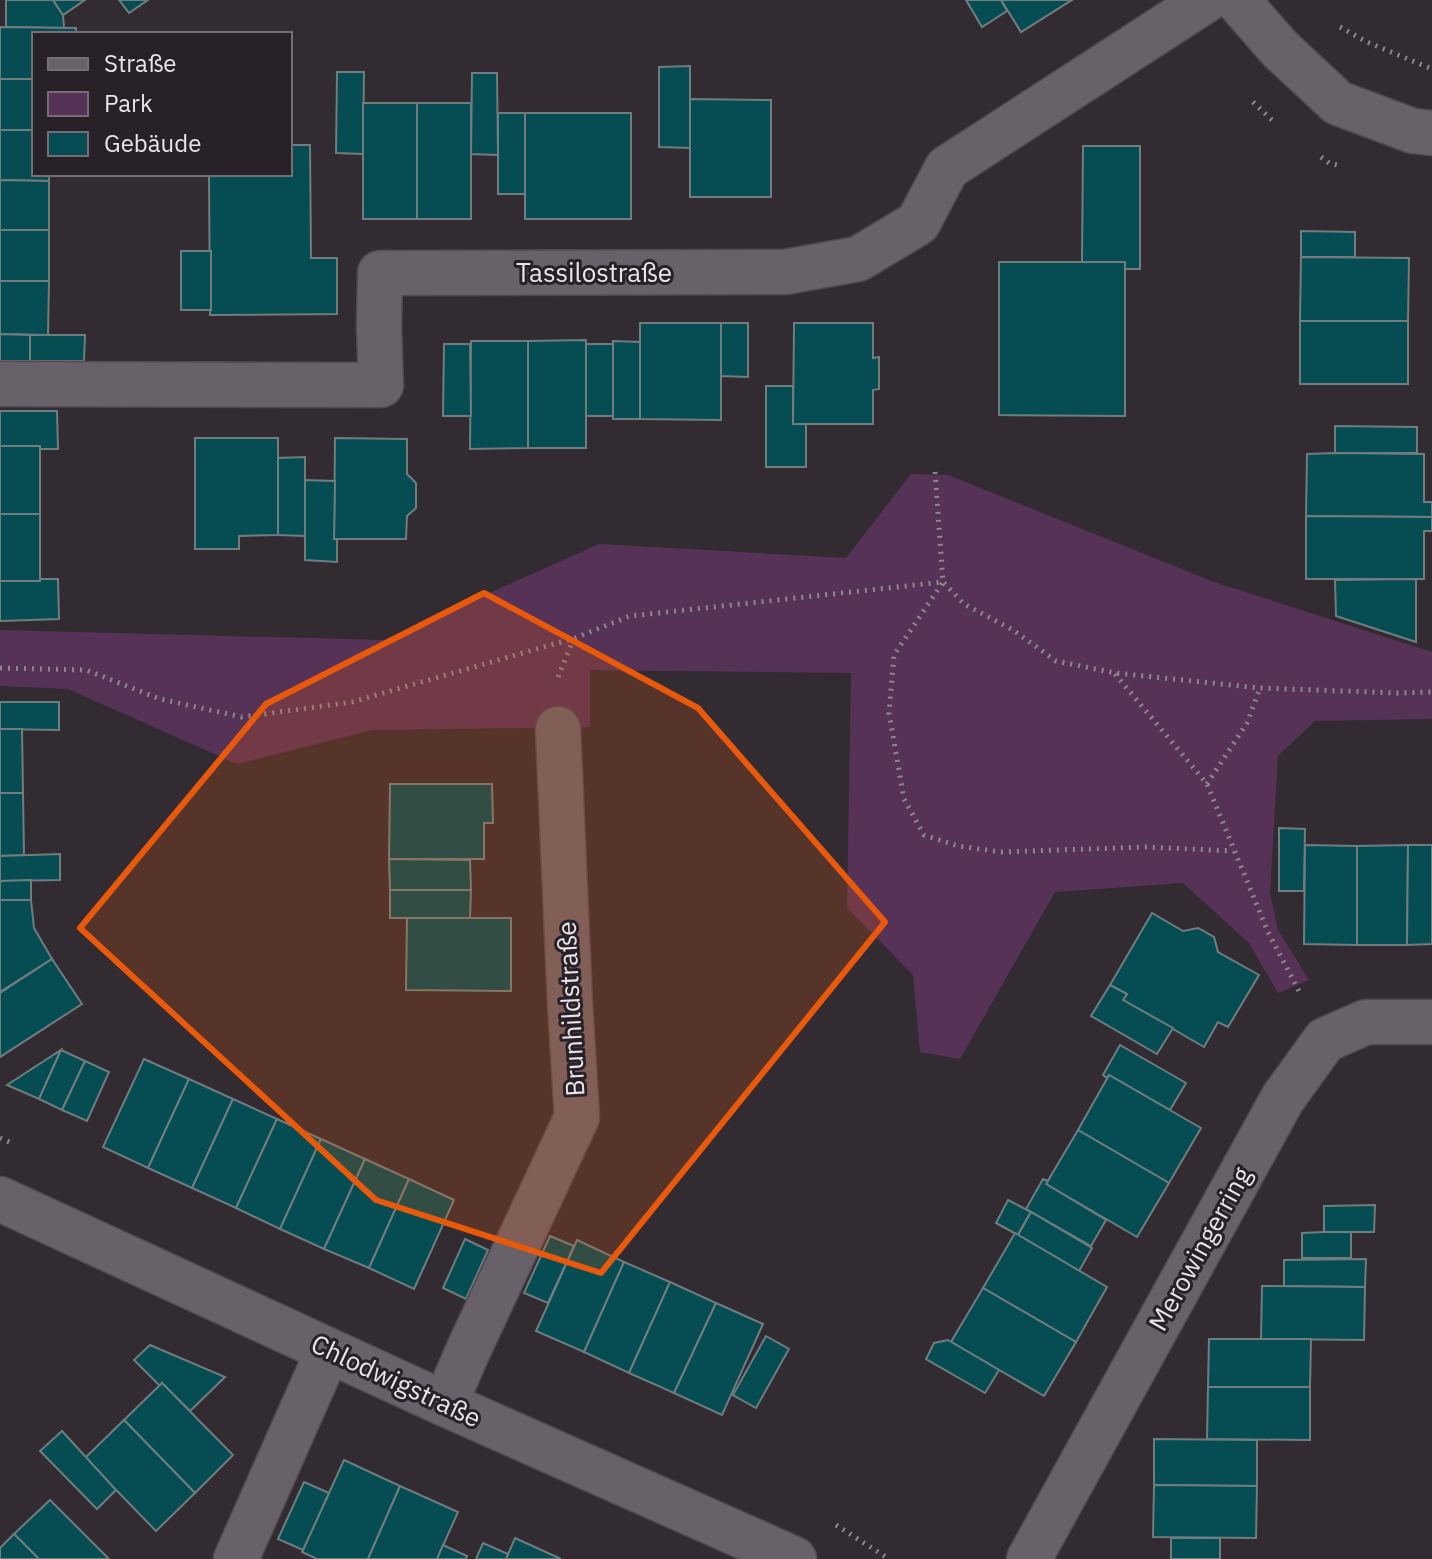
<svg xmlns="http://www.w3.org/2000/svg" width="1432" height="1559" viewBox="0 0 1432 1559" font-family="'IBM Plex Sans',sans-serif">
  <rect width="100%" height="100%" fill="#322b32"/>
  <polygon fill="#563257" points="911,474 948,475 1214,582 1432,652 1432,719 1315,721 1278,756 1270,893 1278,930 1309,980 1278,993 1249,943 1183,883 1055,892 960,1059 920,1052 913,975 847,908 851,673 590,670 590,727 372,730 237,764 68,689 0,686 0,630 384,640 599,544 846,558"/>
  <g fill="#054c53" stroke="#707d7e" stroke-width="2">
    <polygon points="6,0 53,0 63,15 64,28 6,27"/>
    <polygon points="53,0 85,0 63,15"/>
    <polygon points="119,0 148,0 129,13"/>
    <polygon points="966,0 1001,0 1007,11 982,27"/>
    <polygon points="1001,0 1072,0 1021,32"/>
    <polygon points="0,27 76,28 76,34 34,34 34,79 0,79"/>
    <polygon points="690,66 690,148 659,147 659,67"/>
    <polygon points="337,72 364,72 363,154 336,153"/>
    <polygon points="472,73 497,73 498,155 471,154"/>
    <rect x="0" y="79" width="34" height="51"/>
    <polygon points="690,99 771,100 771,197 690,197"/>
    <rect x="363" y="103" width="54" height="116"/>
    <rect x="417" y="103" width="54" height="116"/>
    <rect x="498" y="113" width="27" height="81"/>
    <rect x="525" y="113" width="106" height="106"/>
    <polygon points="0,130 34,130 34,174 49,174 49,181 0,180"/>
    <polygon points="290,145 310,145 311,258 337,258 337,314 210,315 209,174 290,174"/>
    <polygon points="1083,146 1140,146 1140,269 1125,269 1125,262 1082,262"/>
    <polygon points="0,180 49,181 49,230 0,230"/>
    <rect x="0" y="230" width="49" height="51"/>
    <polygon points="1301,231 1355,232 1355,257 1301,257"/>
    <rect x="181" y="251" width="30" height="59"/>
    <polygon points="1301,257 1409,258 1408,321 1300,321"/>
    <polygon points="999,262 1125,262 1125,416 999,415"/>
    <polygon points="0,281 49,281 48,335 0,334"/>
    <rect x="1300" y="321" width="108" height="63"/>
    <polygon points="640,323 721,323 721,420 640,419"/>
    <polygon points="721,323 748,323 748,377 721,376"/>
    <polygon points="794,323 873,323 873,358 879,357 879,389 873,390 873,424 793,424"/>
    <polygon points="0,334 30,335 30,361 0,361"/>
    <polygon points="30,335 85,335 84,361 30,361"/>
    <polygon points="586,340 586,448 528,448 528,341"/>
    <polygon points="471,341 528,341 528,448 470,449"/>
    <polygon points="613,341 640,342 640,419 613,419"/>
    <polygon points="444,344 470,344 471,416 443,416"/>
    <rect x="586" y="344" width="27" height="72"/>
    <polygon points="766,386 793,386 793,424 806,424 806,467 766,467"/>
    <polygon points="0,411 57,411 58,449 40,449 40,446 0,446"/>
    <polygon points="1335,426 1417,427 1417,453 1335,453"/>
    <polygon points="195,438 278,438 278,535 239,536 239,549 195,549"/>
    <polygon points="335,438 407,439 407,474 416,483 416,508 407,516 406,539 334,539"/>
    <rect x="0" y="446" width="40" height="68"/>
    <polygon points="1335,453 1424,454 1424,502 1432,502 1432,517 1306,516 1307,454"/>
    <polygon points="305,457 305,536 278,535 278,458"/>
    <polygon points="305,480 335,481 334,539 337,539 337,562 305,560"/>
    <rect x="0" y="514" width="40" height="67"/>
    <polygon points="1306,516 1432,517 1432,531 1424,531 1424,579 1306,579"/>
    <polygon points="40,579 58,579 59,619 0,621 0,581 40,581"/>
    <polygon points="1416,579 1416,642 1336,616 1335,580"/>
    <polygon points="0,702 59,702 59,730 0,729"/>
    <polygon points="0,729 22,729 23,793 0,793"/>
    <polygon points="390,784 492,784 493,823 484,823 484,859 389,859"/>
    <polygon points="0,793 23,793 24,855 0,856"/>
    <polygon points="1279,828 1305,829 1304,891 1279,891"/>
    <polygon points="1305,845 1357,846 1357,945 1304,944"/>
    <polygon points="1408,845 1407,945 1357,945 1357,846"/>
    <polygon points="1408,845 1432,845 1432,944 1407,945"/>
    <polygon points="60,854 60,880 0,881 0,856"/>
    <polygon points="389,859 470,860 471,890 390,890"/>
    <polygon points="31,880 31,900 0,900 0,881"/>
    <polygon points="390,890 471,890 470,918 390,918"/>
    <polygon points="0,900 31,900 34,928 52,959 0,992"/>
    <polygon points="1152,913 1183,931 1198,928 1214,937 1218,952 1259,975 1228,1027 1218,1022 1204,1047 1123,1000 1127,994 1110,985"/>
    <polygon points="407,918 511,918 511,991 406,990"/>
    <polygon points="52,959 82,1004 0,1057 0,993"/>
    <polygon points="1110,985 1127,994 1123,1000 1173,1028 1157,1054 1091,1016"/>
    <polygon points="1120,1045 1186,1083 1170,1110 1109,1075 1107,1078 1103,1075"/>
    <polygon points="61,1050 39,1099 7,1085"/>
    <polygon points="61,1050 85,1061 62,1110 39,1099"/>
    <polygon points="144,1059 189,1079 148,1168 103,1147"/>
    <polygon points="85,1061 109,1072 87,1121 62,1110"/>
    <polygon points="1109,1075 1201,1128 1169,1183 1078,1130"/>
    <polygon points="189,1079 233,1099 192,1188 148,1168"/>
    <polygon points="233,1099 277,1119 236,1208 192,1188"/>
    <polygon points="277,1119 321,1139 280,1229 236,1208"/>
    <polygon points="1078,1130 1169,1183 1137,1237 1046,1184"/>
    <polygon points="321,1139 365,1159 324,1249 280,1229"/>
    <polygon points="365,1159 409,1179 369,1268 324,1249"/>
    <polygon points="409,1179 454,1200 414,1289 369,1268"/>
    <polygon points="1043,1179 1048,1181 1046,1184 1106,1220 1091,1246 1026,1209"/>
    <polygon points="1008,1200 1031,1212 1018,1235 996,1223"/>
    <polygon points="1375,1205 1374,1232 1324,1232 1324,1206"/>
    <polygon points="1031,1212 1092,1248 1079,1271 1018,1235"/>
    <polygon points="1324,1232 1351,1232 1351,1258 1302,1258 1302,1233"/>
    <polygon points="1015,1233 1107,1287 1076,1342 983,1288"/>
    <polygon points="550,1236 574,1246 548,1303 524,1293"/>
    <polygon points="465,1239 488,1250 466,1299 443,1288"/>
    <polygon points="577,1240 624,1262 584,1352 536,1331"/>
    <polygon points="1366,1259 1365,1287 1284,1286 1284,1260"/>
    <polygon points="624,1262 670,1282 629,1373 584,1352"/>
    <polygon points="670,1282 716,1303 674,1393 629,1373"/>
    <polygon points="1262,1286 1365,1287 1364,1340 1261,1339"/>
    <polygon points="983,1288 1076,1342 1044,1396 951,1342"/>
    <polygon points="716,1303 763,1324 722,1415 674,1393"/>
    <polygon points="766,1336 789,1349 756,1408 733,1395"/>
    <polygon points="1209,1339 1311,1339 1310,1387 1208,1387"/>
    <polygon points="948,1340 999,1370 985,1393 926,1359 934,1343"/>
    <polygon points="150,1345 225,1377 190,1411 162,1383 160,1386 134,1360"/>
    <polygon points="162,1383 233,1455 195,1493 124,1420"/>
    <polygon points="1208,1387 1310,1387 1310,1440 1207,1439"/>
    <polygon points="124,1420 195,1493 156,1531 85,1458"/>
    <polygon points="62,1431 116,1490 97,1509 40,1451"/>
    <polygon points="1154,1439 1257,1440 1257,1486 1154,1485"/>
    <polygon points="344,1460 400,1486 368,1559 317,1559 302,1552"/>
    <polygon points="304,1482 329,1493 303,1550 278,1539"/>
    <polygon points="1154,1485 1257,1486 1256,1538 1153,1537"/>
    <polygon points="400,1486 458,1512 437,1559 368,1559"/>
    <polygon points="50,1500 109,1559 39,1559 14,1534"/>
    <polygon points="14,1534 39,1559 0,1559 0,1548"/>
    <polygon points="515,1538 561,1559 506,1559"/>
    <rect x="1171" y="1538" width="49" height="21"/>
    <polygon points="483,1543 508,1554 506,1559 476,1559"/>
    <polygon points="443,1545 467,1556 466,1559 437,1559"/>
  </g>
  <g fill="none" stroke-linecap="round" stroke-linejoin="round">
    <defs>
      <g id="minor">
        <polyline points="1237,0 1280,49 1338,103 1413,131 1432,133"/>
        <polyline points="0,384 381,385 379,328 380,273 785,272 858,259 918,223 947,168 1206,0"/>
        <polyline points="0,1199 445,1404 794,1559"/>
        <polyline points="445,1404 467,1353 577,1117 570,1004 558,729"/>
        <polyline points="236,1559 328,1351"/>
        <polyline points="1029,1559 1283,1098 1325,1040 1366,1022 1432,1022"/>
      </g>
    </defs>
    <use href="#minor" stroke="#504950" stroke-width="47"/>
    <g stroke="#8d888d" stroke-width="5" stroke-dasharray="2 6" stroke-linecap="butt">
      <polyline points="1340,27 1367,42 1432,69"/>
      <polyline points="1253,102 1272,120"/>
      <polyline points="1321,157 1329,163 1341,166"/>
      <polyline points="935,472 943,582 894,655 889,713 904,799 924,835 958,846 1001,852 1146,847 1233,851"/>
      <polyline points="0,668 86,670 160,699 242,717 352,702 575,638 630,616 943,582 964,604 1013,630 1056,661 1115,673 1260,688 1398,693 1432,692"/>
      <polyline points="1115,674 1207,784 1268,932 1301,995"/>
      <polyline points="558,677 574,638"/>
      <polyline points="1207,784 1247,723 1260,688"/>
      <polyline points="0,1138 14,1144"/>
      <polyline points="836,1525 889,1559"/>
    </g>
    <use href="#minor" stroke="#696169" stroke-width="44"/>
  </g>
  <path fill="#e8590c" fill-opacity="0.2" stroke="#e8590c" stroke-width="6" stroke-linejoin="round" d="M484,593L698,708L885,922L601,1273L376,1200L80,928L266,704Z"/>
  <g text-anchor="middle" stroke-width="6" stroke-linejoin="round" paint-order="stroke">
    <g font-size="26" fill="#e8e4e8" stroke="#282128">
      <text x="594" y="282">Tassilostraße</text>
      <text transform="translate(571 1009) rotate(-93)" y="9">Brunhildstraße</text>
      <text transform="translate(1200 1249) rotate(-61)" y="9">Merowingerring</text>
      <text transform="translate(396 1381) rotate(25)" y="9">Chlodwigstraße</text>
    </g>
  </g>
  <rect x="32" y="32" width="260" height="144" fill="#282128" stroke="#756f75" stroke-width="2"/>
  <rect x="48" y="58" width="40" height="12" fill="#696169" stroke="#756f75" stroke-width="2"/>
  <text x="104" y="72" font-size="24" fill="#e8e4e8">Straße</text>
  <rect x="48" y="92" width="40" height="24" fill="#563257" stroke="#756f75" stroke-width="2"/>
  <text x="104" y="112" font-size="24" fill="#e8e4e8">Park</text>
  <rect x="48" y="132" width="40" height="24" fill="#054c53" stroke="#756f75" stroke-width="2"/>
  <text x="104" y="152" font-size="24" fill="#e8e4e8">Gebäude</text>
</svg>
